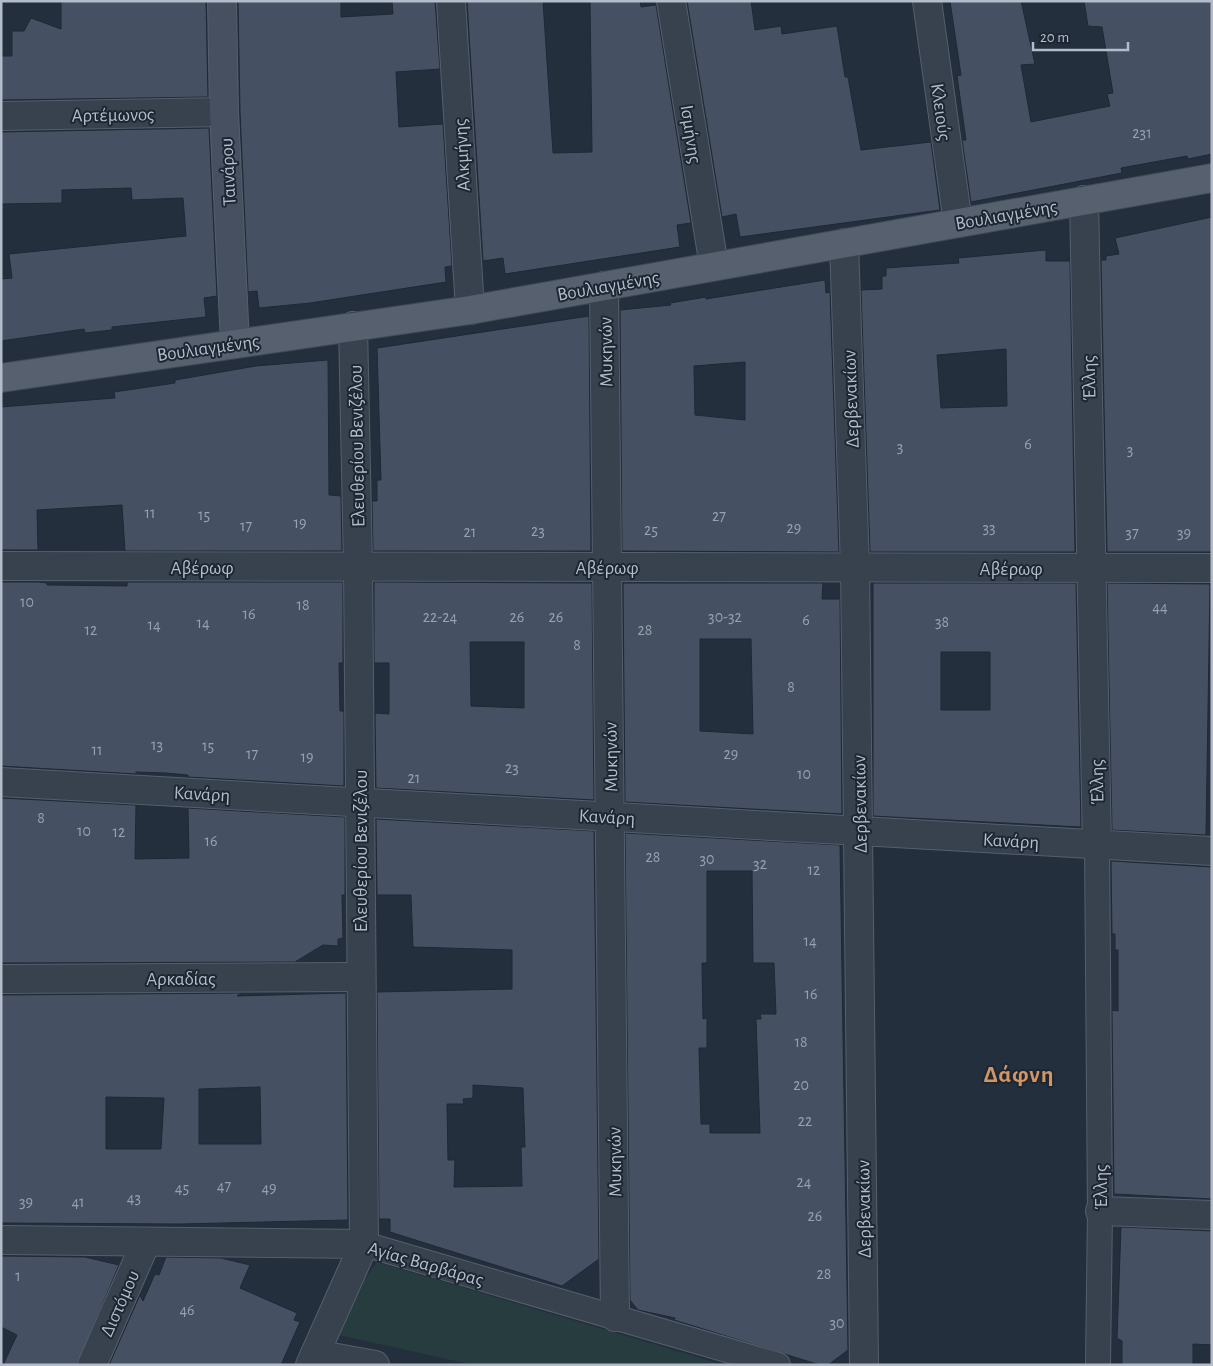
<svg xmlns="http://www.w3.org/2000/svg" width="1213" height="1366" viewBox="0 0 1213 1366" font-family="'Alegreya Sans',sans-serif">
  <rect width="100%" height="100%" fill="#242f3e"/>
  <polygon fill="#263c3f" points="377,1262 724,1365 474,1365 339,1335 350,1300"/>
  <g fill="#455162" stroke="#1f2835" fill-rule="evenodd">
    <polygon points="61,1 206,1 208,97 1,100 1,56 12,56 12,31 24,31 31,18 61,29"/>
    <polygon points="238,1 341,1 341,17 393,14 392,1 435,1 440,69 396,72 399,127 443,124 452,266 445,267 446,282 310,303 259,308 257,291 248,292 240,111"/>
    <polygon points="467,1 543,1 553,153 592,152 590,1 640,1 641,7 656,5 691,223 677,225 680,247 505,274 503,258 483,261"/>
    <polygon points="687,1 751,1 755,30 781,26 782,34 837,26 845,77 848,77 861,150 931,142 940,210 740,237 736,214 722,217"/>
    <polygon points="950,1 1021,1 1035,64 1021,65 1031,122 1110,106 1107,94 1113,93 1102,27 1088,26 1084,1 1212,1 1212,154 1188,159 1187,156 1121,168 1122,173 971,202 962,140 966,140 957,76 961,75"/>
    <polygon points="209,128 217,296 204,298 206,317 112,327 112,330 85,333 84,329 1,341 1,279 12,278 9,254 186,236 183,198 132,200 131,188 62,190 62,203 1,204 1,132"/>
    <polygon points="1212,217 1212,552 1107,552 1101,260 1106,260 1106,256 1119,254 1115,238"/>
    <path d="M1046,250V261H1070L1075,552H870L861,290L882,289V276H886V268L959,263L958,258ZM1006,349L1007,406L941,408L937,355Z"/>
    <path d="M825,280L826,293L830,292L839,552L622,551L620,310L671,305L670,303L706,297V299ZM745,362V420L695,415L694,366Z"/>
    <polygon points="589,316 591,551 373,551 372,501 377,501 377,480 381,480 377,348"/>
    <polygon points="328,360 329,495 341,496 342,551 125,551 122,505 37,510 38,550 1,550 1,407 115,398 114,392 175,383 175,380 256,366"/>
    <polygon points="1,582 38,582 47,583 47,585 127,586 127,582 343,582 343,663 339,663 340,711 344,711 344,786 188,777 188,775 166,773 136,772 136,774 1,766"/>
    <path d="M374,582L592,583L594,800L376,788L375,713L389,714V663H374ZM470,642H524V708L471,706Z"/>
    <path d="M623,583H823L822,599H840L842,814L625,802ZM700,639H751L753,734L700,731Z"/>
    <path d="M873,583H1076L1081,827L873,816ZM941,652H990V710H941Z"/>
    <polygon points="1107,583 1210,584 1206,835 1112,830"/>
    <polygon points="1,798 136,805 135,859 189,858 188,808 345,817 345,895 342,895 343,938 338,939 338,946 323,945 295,962 1,963"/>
    <path d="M376,819L594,831L599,1259L562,1286L390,1232V1219H379L377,992L512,989V950L413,947L411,895H377ZM473,1085L523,1088L525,1147H521L522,1186L454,1187L455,1160H448L447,1104H464L463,1099L473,1098Z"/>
    <path d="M625,833L840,845L848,1350L828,1365H820L674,1320L675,1318L638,1310L630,1300ZM707,871H752L753,963H774L776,1014H760L761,1019H756L760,1133H710V1124H701L699,1048H707V1018L703,1019L702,963H707Z"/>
    <polygon points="1111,861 1212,867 1212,1199 1114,1194 1112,1010 1118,1011 1118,950 1115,950 1115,934 1112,934"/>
    <path d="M241,993L237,996L346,993L348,1220L180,1224L1,1223V995ZM260,1087L261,1144H199V1089ZM106,1097L164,1098L161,1149H106Z"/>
    <polygon points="1121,1227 1212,1231 1212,1345 1193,1344 1193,1365 1122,1365 1122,1341 1117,1338"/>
    <polygon points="1,1256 85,1257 119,1265 77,1365 3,1365 17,1335 1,1327"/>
    <polygon points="166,1257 221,1258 250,1265 240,1288 297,1313 294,1320 300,1322 281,1365 109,1365 140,1295 143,1301 155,1274 159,1275"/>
  </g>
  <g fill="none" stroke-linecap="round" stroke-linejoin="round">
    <defs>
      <g id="pedestrian">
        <polyline points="1097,845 1100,1211 1098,1365"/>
        <polyline points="364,1244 778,1365"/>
      </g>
      <g id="minor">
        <polyline points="451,1 470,310"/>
        <polyline points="671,1 714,266"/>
        <polyline points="927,1 958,223"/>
        <polyline points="1,116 224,112"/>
        <polyline points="1084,200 1097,845"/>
        <polyline points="844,243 855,567 864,1365"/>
        <polyline points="604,286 615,1317"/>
        <polyline points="1,566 1212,568"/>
        <polyline points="1,782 1212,851"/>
        <polyline points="1,979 361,977"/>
        <polyline points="1100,1211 1212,1215"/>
        <polyline points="1,1240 364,1244"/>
        <polyline points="315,1354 375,1365"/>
        <polyline points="92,1365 146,1242"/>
        <polyline points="310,1365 364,1244 358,567 353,326"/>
      </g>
      <polyline id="secondary" points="222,1 224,112 235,343"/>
      <polyline id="primary" points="1,378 470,310 1212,178"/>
    </defs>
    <use href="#pedestrian" stroke="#565f6c" stroke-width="26"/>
    <use href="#minor" stroke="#565f6c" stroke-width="30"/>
    <use href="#secondary" stroke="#565f6c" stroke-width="30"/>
    <use href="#primary" stroke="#414a57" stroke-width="30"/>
    <use href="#pedestrian" stroke="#38414e" stroke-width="24"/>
    <use href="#minor" stroke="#38414e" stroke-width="28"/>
    <use href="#secondary" stroke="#465061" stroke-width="28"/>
    <use href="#primary" stroke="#56606e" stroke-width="28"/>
  </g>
  <g text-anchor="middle" stroke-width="4" stroke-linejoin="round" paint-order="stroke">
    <g font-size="16" fill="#98a1af">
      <text x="1142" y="138">231</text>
      <text x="1028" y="449">6</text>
      <text x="900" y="452">3</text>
      <text x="1130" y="455">3</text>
      <text x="150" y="518">11</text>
      <text x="204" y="520">15</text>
      <text x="719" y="521">27</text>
      <text x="300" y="528">19</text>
      <text x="246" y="531">17</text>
      <text x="794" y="533">29</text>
      <text x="989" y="533">33</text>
      <text x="651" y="535">25</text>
      <text x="538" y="536">23</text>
      <text x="470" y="537">21</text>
      <text x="1132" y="538">37</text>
      <text x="1184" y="538">39</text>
      <text x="27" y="607">10</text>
      <text x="303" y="610">18</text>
      <text x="1160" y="612">44</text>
      <text x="249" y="619">16</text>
      <text x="440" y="622">22-24</text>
      <text x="517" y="622">26</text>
      <text x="556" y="622">26</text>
      <text x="725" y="622">30-32</text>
      <text x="806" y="625">6</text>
      <text x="942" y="627">38</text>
      <text x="203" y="628">14</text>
      <text x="154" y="630">14</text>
      <text x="91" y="635">12</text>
      <text x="645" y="635">28</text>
      <text x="577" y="650">8</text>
      <text x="791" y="692">8</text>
      <text x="157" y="750">13</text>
      <text x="208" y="751">15</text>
      <text x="97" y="755">11</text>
      <text x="252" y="759">17</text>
      <text x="731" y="759">29</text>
      <text x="307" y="762">19</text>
      <text x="512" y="773">23</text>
      <text x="804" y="779">10</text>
      <text x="414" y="783">21</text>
      <text x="41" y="823">8</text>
      <text x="84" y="836">10</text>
      <text x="119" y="837">12</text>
      <text x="211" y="846">16</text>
      <text x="653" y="862">28</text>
      <text x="707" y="864">30</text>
      <text x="760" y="869">32</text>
      <text x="814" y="875">12</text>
      <text x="810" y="946">14</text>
      <text x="811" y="999">16</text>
      <text x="801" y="1047">18</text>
      <text x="801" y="1090">20</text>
      <text x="805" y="1126">22</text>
      <text x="804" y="1187">24</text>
      <text x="224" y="1191">47</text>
      <text x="182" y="1193">45</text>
      <text x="269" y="1193">49</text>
      <text x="134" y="1203">43</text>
      <text x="26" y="1207">39</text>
      <text x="78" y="1207">41</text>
      <text x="815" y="1221">26</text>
      <text x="824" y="1279">28</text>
      <text x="18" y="1281">1</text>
      <text x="187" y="1315">46</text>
      <text x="837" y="1328">30</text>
    </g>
    <g font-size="19" fill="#b4bcc9" stroke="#1d2633">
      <text transform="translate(942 112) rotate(82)" y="7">Κλειούς</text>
      <text transform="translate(113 114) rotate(-1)" y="7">Αρτέμωνος</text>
      <text transform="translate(692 134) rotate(81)" y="7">Ισμήνης</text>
      <text transform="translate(461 155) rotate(-93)" y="7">Αλκμήνης</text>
      <text transform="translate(227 172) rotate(-93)" y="7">Ταινάρου</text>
      <text transform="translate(1006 214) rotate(-10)" y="7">Βουλιαγμένης</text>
      <text transform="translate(608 285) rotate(-10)" y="7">Βουλιαγμένης</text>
      <text transform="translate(208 347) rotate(-8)" y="7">Βουλιαγμένης</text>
      <text transform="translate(605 352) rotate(-91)" y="7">Μυκηνών</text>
      <text transform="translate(1088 378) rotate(-91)" y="7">Έλλης</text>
      <text transform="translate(850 399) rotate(-92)" y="7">Δερβενακίων</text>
      <text transform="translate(356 446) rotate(-91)" y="7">Ελευθερίου Βενιζέλου</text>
      <text x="202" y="574">Αβέρωφ</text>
      <text x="607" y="574">Αβέρωφ</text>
      <text x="1011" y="575">Αβέρωφ</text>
      <text transform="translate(610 757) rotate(-91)" y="7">Μυκηνών</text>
      <text transform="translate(1096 782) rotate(-91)" y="7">Έλλης</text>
      <text transform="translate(202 793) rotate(3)" y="7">Κανάρη</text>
      <text transform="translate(859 804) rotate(-91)" y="7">Δερβενακίων</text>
      <text transform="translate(607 816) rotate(3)" y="7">Κανάρη</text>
      <text transform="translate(1011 840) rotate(3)" y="7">Κανάρη</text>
      <text transform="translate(360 851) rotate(-90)" y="7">Ελευθερίου Βενιζέλου</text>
      <text x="181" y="985">Αρκαδίας</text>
      <text transform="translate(614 1162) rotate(-91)" y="7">Μυκηνών</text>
      <text transform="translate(1100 1187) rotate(-90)" y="7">Έλλης</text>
      <text transform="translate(863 1209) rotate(-91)" y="7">Δερβενακίων</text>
      <text transform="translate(426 1263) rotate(16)" y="7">Αγίας Βαρβάρας</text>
      <text transform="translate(119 1303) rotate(-66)" y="7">Διστόμου</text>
    </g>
    <g font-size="24" font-weight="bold" letter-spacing="1" fill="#d59563" stroke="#1d2633">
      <text x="1019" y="1082">Δάφνη</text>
    </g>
  </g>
  <rect width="1213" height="1366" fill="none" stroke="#b4bcc9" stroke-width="5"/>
  <path d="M1033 42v8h95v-8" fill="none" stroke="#b4bcc9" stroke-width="2.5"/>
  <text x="1040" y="42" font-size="15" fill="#b4bcc9" stroke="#1d2633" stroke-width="4" paint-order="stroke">20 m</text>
</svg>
